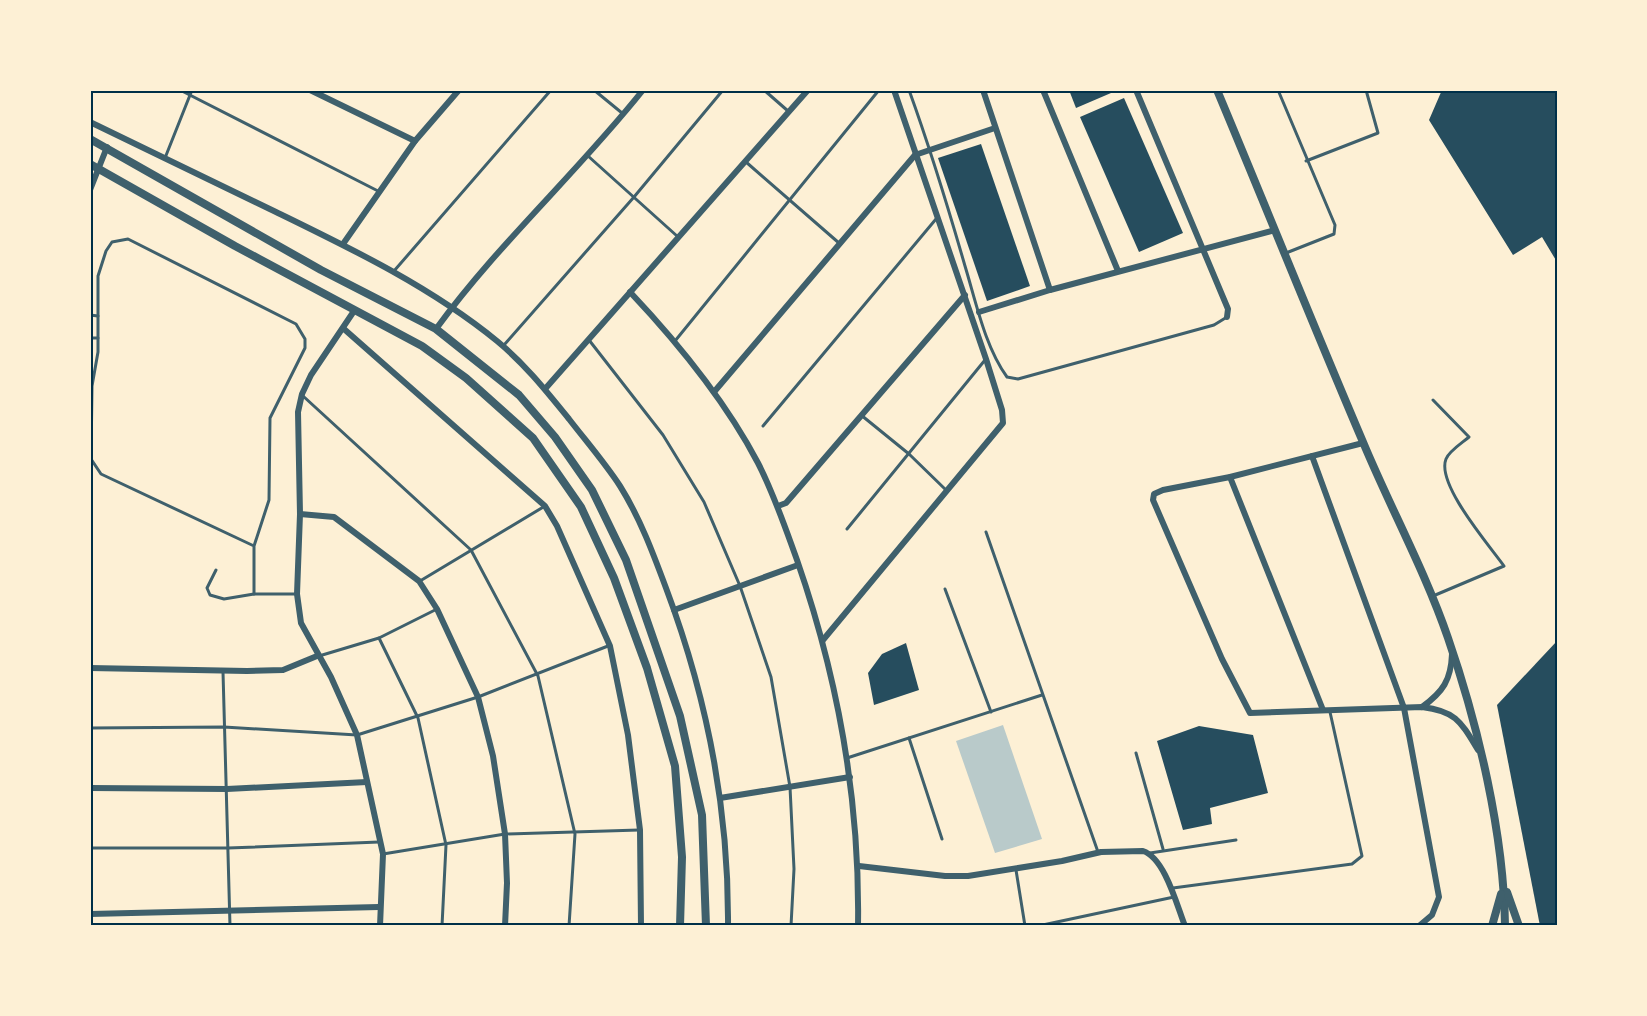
<svg xmlns="http://www.w3.org/2000/svg" width="1647" height="1016" viewBox="0 0 1647 1016" font-family="'Titillium Web',sans-serif">
  <rect width="100%" height="100%" fill="#fdf0d5"/>
  <polygon fill="#b9caca" points="1003,725 1042,839 995,853 956,741"/>
  <g fill="#264d5e">
    <polygon points="1069,90 1118,90 1076,108"/>
    <polygon points="1442,90 1557,90 1557,262 1542,237 1513,255 1429,120"/>
    <polygon points="1124,98 1183,233 1139,252 1080,117"/>
    <polygon points="981,144 1030,286 987,301 938,158"/>
    <polygon points="1557,641 1557,926 1540,926 1497,705"/>
    <polygon points="906,643 919,690 874,705 868,673 882,654"/>
    <polygon points="1199,726 1253,735 1268,793 1210,808 1212,824 1183,830 1157,741"/>
  </g>
  <g fill="none" stroke-linecap="round" stroke-linejoin="round">
    <g stroke="#3f606c" stroke-width="3">
      <polyline points="180,90 378,191"/>
      <polyline points="594,90 622,113"/>
      <polyline points="764,90 788,111"/>
      <path d="M909,90C930,148 948,207 965,266C976,302 985,347 1007,377L1018,379L1214,325L1227,317"/>
      <polyline points="1278,90 1335,225 1334,234 1286,253"/>
      <polyline points="588,156 677,236"/>
      <polyline points="165,158 192,90"/>
      <polyline points="1306,161 1378,133 1366,90"/>
      <polyline points="746,162 839,243"/>
      <polyline points="394,271 551,90"/>
      <polyline points="90,315 98,316"/>
      <polyline points="90,338 98,338"/>
      <polyline points="589,340 663,435 704,502 740,586 771,677 790,787 794,869 791,926"/>
      <polyline points="675,341 879,90"/>
      <polyline points="504,345 634,197 723,90"/>
      <polyline points="303,396 471,550 538,676 575,834 569,926"/>
      <polyline points="861,415 909,454 946,490"/>
      <polyline points="763,426 936,219"/>
      <polyline points="847,529 985,360"/>
      <polyline points="986,532 1098,852"/>
      <polyline points="216,570 207,588 210,595 224,599 254,594 297,594"/>
      <polyline points="420,581 545,506"/>
      <polyline points="945,589 991,712"/>
      <polyline points="254,594 254,546 269,500 270,418 305,348 305,339 296,324 128,239 112,242 106,251 98,276 98,352 92,386 91,459 101,474 254,546"/>
      <path d="M1433,596L1504,566C1489,545 1436,484 1446,459C1449,451 1462,443 1469,437L1433,400"/>
      <polyline points="379,638 418,718 446,845 442,926"/>
      <polyline points="319,656 379,638 435,610"/>
      <polyline points="223,672 230,926"/>
      <polyline points="90,728 224,727 357,735 478,697 608,646"/>
      <polyline points="909,738 942,839"/>
      <polyline points="1136,753 1163,849"/>
      <polyline points="847,758 1042,695"/>
      <polyline points="90,848 228,848 379,842"/>
      <polyline points="1150,853 1236,840"/>
      <polyline points="383,854 505,834 639,830"/>
      <polyline points="1016,870 1025,926"/>
      <polyline points="1173,888 1352,864 1362,856 1330,712"/>
      <polyline points="1038,926 1174,897"/>
    </g>
    <g stroke="#3f606c" stroke-width="6">
      <polyline points="310,90 415,141"/>
      <polyline points="983,90 1050,290"/>
      <polyline points="1043,90 1118,271"/>
      <polyline points="1136,90 1228,309 1227,317"/>
      <path d="M90,122C152,152 214,182 276,212C352,249 431,287 497,341C525,364 547,392 569,419C586,441 605,463 620,486C640,518 653,553 666,588C707,697 729,809 728,926"/>
      <polyline points="90,190 107,147"/>
      <polyline points="343,244 415,141 459,90"/>
      <path d="M630,292C679,344 725,400 758,463C774,494 785,527 797,560C838,678 860,801 858,926"/>
      <polyline points="354,311 311,375 302,394 298,412 300,514 297,594 301,623 331,677 357,735 383,854 380,926"/>
      <polyline points="979,312 1050,290 1275,230"/>
      <polyline points="344,329 545,506 557,526 610,646 628,735 640,830 641,926"/>
      <path d="M436,329C498,244 577,173 643,90"/>
      <polyline points="545,389 808,90"/>
      <polyline points="714,392 915,155 995,128"/>
      <path d="M1363,443L1230,477L1163,490L1154,494L1153,500L1222,659L1250,713L1422,707C1456,711 1461,722 1478,750"/>
      <polyline points="1312,456 1404,708 1439,897 1432,915 1419,926"/>
      <polyline points="1230,477 1323,710"/>
      <polyline points="778,506 786,503 965,295"/>
      <polyline points="300,514 334,517 419,581 437,609 478,697 493,756 505,834 507,883 505,926"/>
      <polyline points="674,610 798,565"/>
      <polyline points="823,640 1003,423 1002,410 986,359 894,90"/>
      <polyline points="90,668 247,671 283,670 317,656"/>
      <path d="M1422,707C1443,692 1451,680 1452,654"/>
      <polyline points="90,788 227,789 367,782"/>
      <polyline points="720,798 850,777"/>
      <path d="M859,866L945,876H968L1062,861L1101,852L1143,851C1165,858 1177,906 1185,926"/>
      <polyline points="90,914 379,907"/>
      <polyline points="90,925 90,926"/>
    </g>
    <g stroke="#3f606c" stroke-width="8">
      <path d="M1217,90C1266,207 1313,325 1363,442C1390,507 1425,571 1448,638C1478,725 1504,834 1505,926"/>
      <polyline points="90,139 321,270 436,329 519,395 555,437 592,490 626,560 680,716 702,815 706,926"/>
      <polyline points="90,164 235,246 422,346 466,378 533,438 581,507 614,578 647,668 675,766 682,857 680,926"/>
      <polyline points="1507,892 1519,926"/>
      <polyline points="1492,926 1501,894"/>
    </g>
  </g>
  <rect width="1647" height="1016" fill="none" stroke="#fdf0d5" stroke-width="183"/>
  <rect x="92" y="92" width="1464" height="832" fill="none" stroke="#003049" stroke-width="2"/>
</svg>
